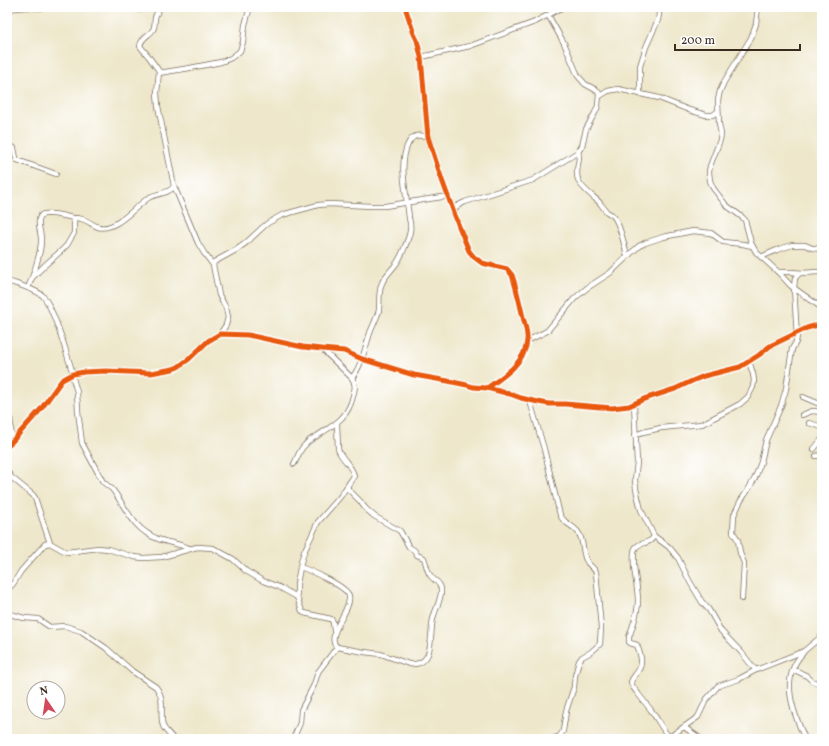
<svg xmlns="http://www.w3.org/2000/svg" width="829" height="746" viewBox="0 0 829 746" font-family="Vollkorn,serif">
  <rect width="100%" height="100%" fill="#fff"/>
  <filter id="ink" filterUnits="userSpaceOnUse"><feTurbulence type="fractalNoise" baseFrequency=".025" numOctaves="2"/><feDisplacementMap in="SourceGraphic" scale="8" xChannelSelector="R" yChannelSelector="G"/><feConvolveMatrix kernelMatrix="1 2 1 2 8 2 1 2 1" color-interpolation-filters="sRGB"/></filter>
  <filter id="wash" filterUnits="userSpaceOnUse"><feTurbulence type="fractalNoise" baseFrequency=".012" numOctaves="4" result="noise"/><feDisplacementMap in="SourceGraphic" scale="16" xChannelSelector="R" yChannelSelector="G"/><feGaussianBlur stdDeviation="0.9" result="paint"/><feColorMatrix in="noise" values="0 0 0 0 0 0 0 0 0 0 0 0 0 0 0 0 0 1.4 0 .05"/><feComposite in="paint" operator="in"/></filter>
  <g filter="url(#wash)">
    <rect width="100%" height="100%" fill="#eee7cb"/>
  </g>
  <g filter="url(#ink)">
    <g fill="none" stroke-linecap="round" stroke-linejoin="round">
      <defs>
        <g id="minor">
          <path d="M132,7C138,11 143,10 149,7"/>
          <path d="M405,7L414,34L417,40L421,57L428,137L442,180L458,224L469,251L474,257L482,263L507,269L512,275C516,287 519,300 522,313C524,322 528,332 527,340C526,362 503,377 487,388"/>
          <polyline points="758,7 756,24 751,38 724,82 720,91 718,100 719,124 721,134 720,140 710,166 709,172 710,181 713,188 726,205 742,217 745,220 751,243 756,252 778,272 791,286 822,308"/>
          <polyline points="7,9 27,7 41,8 46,7"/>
          <polyline points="421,57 470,46 535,22 563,7"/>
          <polyline points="821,65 822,66"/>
          <polyline points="159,73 190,68 221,62 231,58 240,51 243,42 245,25 250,7"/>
          <polyline points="640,94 640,66 646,47 658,20 659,14 657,7"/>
          <polyline points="600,96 608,91 618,89 659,98 689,110 706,115 713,115 718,111"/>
          <polyline points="7,143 14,148 16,158 17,160 56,174"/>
          <path d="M578,152C582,161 573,169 579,182C584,190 590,194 597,200C601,203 603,208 607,212C608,213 611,214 612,215C619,220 625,247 627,256"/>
          <polyline points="174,186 198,243 204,253 213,265"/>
          <polyline points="454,211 457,206 465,202 533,180 578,152 582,146 586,129 595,113 598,106 599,94 598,91 585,84 578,76 564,43 548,15"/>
          <polyline points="761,257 777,250 792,245 805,245 812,248 822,249"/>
          <polyline points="778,272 792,272 802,273 819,272 822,271"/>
          <polyline points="32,278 45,265 61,251 67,245 74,233 74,218"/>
          <path d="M7,281C19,285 32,288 42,295C48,301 51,310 54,317C62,336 67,355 73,374"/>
          <path d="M28,288C33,276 41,253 41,241C42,234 36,223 40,217C41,215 43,214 45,214C54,213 64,216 73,218C76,218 79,218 82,219C88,221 93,225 98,227C116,232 136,205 150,197C158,193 169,194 174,186L158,106L157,93L159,71L149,57L140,46C141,38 148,36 152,31C156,27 154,22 155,18C155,16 157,13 158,11L156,7"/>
          <polyline points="220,334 226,325 228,317 226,308 219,295 213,265 214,262 236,250 247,242 263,227 268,223 282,215 289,213 318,205 329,204 372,206 385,206 448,196"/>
          <polyline points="527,341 547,331 575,298 587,288 610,273 630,254 639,246 645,243 663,237 693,231 711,233 723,242 743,244 752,246"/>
          <path d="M72,375L77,392L78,411L82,443L103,482L112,489L115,493C128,512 135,530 158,539C169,543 181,544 191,549"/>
          <path d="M352,378C362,365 365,348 370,333C373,325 377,318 379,310C380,301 378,292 382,283C385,276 391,271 396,264C401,258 409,238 410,231C411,227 410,222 409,218C407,195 398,165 408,144C410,141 411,138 414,137C418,134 423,136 428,137"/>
          <polyline points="803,397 822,405"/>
          <path d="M530,401L544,449L560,515C564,524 573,525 578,532C584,540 582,551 586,560C588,565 593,567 596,572L601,628L600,644L591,652L582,657L579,661L575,676L574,687L566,711L563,731L560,736L552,739"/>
          <polyline points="634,404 637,462 635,480 636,489 641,510 654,536 669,547 678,558 690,582 702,602 709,610 721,631 741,652 753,667 756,670"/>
          <polyline points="7,411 10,416 12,441"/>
          <polyline points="802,415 812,411 822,412"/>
          <polyline points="809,423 822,427"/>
          <polyline points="635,435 643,432 661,428 702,424 740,404 748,397 753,387 754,380 753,374 749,361"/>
          <polyline points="7,447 41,409 59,384 62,380 73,374 84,372 106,371 151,373 173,369 178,367 189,359 208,341 220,334 248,335 303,347 322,349 344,351 362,359 414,375 448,381 467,385 473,387 487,388 510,394 521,398 538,402 549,404 565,404 612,408 629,406 644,399 675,389 692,381 704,376 740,367 759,355 770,346 807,328 814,326 822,325"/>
          <polyline points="814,449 822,439"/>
          <polyline points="816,456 822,455"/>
          <path d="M294,464C298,457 299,450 305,445C308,441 313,438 317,436C335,424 348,418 353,396C355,389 356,384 352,378L322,349"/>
          <polyline points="7,471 11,477 33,495 35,498 50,543 64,551 67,552 98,548 108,549 134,557 143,558 162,557 197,547 213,548 233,559 246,571 263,581 279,587 297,597 302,611 304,613 331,619 333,622 334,631"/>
          <path d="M654,536C650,546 636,540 634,552C632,569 638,585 638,601C638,614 633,625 629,637V642L630,643L637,645C640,654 644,662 638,671C636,675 632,678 631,682C632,688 636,690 639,695C643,700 647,705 651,710C657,719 662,728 668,736"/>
          <path d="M300,567C309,570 348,587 349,596C352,610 324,636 337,647L364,652L381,654L409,664C436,667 429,635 433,619C435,609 442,599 441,589C440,581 433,581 430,575C427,571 426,563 424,558L417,555L414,550L409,547L400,531L374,516L365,508L360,501L349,490L347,487"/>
          <polyline points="7,590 13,584 21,571 45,544 50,543"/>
          <path d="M297,597V584L301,562L304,552L318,522L340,497L354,476C352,465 341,459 338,449L337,423"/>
          <polyline points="742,599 744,563 740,553 738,540 733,532 734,515 740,502 748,490 755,478 761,462 766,440 781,406 786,389 792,349 796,342 797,336 794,288 795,278 800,273"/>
          <path d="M7,613L24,618L38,619L50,627L65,626L81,631L106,648L132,671L156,687C166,700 159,712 163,726C165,731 170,734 173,739"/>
          <path d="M803,653C779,678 793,712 805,739"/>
          <polyline points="792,671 797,671 807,676 812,681 822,685"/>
          <polyline points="684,727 701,739"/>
          <polyline points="668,738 698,717 706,700 718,686 739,679 756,670 804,651 822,636"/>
          <polyline points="293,739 300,723 301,710 314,685 318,672 337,647"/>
        </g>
      </defs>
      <use href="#minor" stroke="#7a6c5b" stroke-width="6"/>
      <use href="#minor" stroke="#fff" stroke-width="4.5"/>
      <defs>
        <g id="cycleway">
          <path d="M405,7L414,34L417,40L421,57L428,137L442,180L458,224L469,251L474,257L482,263L507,269L512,275C516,287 519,300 522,313C524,322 528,332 527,340C526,362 503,377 487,388"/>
          <polyline points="7,447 41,409 59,384 62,380 73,374 84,372 106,371 151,373 173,369 178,367 189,359 208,341 220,334 248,335 303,347 322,349 344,351 362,359 414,375 448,381 467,385 473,387 487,388 510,394 521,398 538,402 549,404 565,404 612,408 629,406 644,399 675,389 692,381 704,376 740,367 759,355 770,346 807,328 814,326 822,325"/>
        </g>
      </defs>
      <use href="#cycleway" stroke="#fff" stroke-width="8"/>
      <use href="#cycleway" stroke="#e8590c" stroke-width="5"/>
    </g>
  </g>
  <rect width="829" height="746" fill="none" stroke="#fff" stroke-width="24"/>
  <g transform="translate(46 700) rotate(347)"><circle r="19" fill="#ffffff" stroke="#b1aaa5"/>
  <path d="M0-3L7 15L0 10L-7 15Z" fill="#d1495b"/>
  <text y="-6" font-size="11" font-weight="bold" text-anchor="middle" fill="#3b2a1e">N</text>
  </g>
  <path d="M675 44v6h125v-6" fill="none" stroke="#3b2a1e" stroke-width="2"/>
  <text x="681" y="44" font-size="12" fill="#3b2a1e" stroke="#ffffff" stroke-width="3" paint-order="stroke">200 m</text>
</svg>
